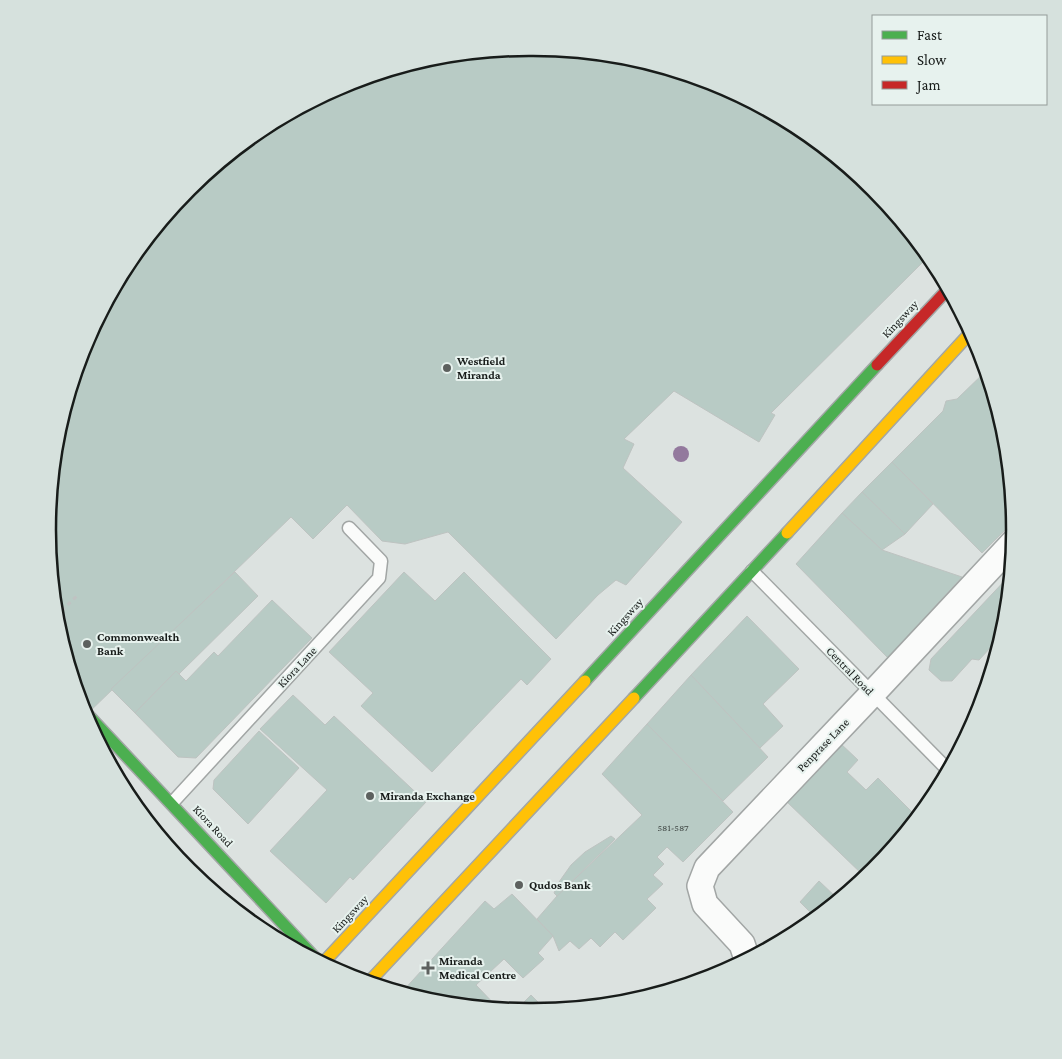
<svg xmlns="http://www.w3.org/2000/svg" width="1062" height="1059" viewBox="0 0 1062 1059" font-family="'Crimson Pro',serif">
  <rect width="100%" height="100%" fill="#dce2e0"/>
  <g fill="#b8cbc5" stroke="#bec3c1">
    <polygon points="530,48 626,57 717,84 800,129 873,188 929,256 771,413 775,415 759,442 674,391 624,439 634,444 623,468 682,522 626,585 616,580 598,595 556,639 448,532 405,544 382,541 347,505 313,539 291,517 85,716 57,624 48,530 57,436 84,345 129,262 188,189 261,129 345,84 435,57"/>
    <polygon points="986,371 1005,435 1014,521 982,553 892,462 943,411 946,401 957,399"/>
    <polygon points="892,462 933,504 905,534 862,492"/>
    <polygon points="862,492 905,534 882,550 842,513"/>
    <polygon points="842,513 882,550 962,577 888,658 796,564"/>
    <polygon points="235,572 258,596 179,674 176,671 135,713 111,689"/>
    <polygon points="404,572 435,601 464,572 551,659 527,685 521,679 432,772 361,706 373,693 329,652"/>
    <polygon points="1010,575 1005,623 998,646 992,646 979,660 972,659 952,681 941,681 929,670 931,659"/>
    <polygon points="272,600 312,638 196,758 178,757 135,713 176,671 186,681 214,652 218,656"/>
    <polygon points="747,616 799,669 763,704 783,726 760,748 691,675"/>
    <polygon points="691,675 768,757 723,801 647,724"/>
    <polygon points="293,695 325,725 334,716 426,802 353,880 350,877 326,903 270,851 327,790 260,729"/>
    <polygon points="647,724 733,812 683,862 667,847 657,857 664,864 653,875 663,884 647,899 656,908 623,940 615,932 600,947 591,938 579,949 570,941 559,951 553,936 537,919 557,896 642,815 602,774"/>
    <polygon points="259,731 299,768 248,824 213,789 214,780"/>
    <polygon points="840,743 858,760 847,772 866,790 878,778 917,817 874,870 865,877 785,800"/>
    <polygon points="611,836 615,839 557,896 554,893 559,882 571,865 585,852"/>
    <polygon points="819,881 838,899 801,930 784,939 810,912 800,902"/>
    <polygon points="512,894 553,936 538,953 544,959 523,978 504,959 476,985 498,1008 436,1002 402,992 485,901 494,909"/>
    <polygon points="531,995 546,1010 532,1012 516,1010"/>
  </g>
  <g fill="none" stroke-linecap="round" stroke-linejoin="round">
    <defs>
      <g id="lane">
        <polyline points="752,571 948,770"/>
        <polyline points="172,803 379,578 381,561 349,528"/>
      </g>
      <polyline id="street" points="747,959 742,944 705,904 700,886 707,868 872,694 1013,543"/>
      <g id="fast">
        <polyline points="585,681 877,365"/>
        <polyline points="634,698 787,533"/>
        <polyline points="87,714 316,959"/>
      </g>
      <g id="slow">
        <polyline points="787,533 971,332"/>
        <polyline points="323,963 585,681"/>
        <polyline points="369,982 634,698"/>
      </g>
      <polyline id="jam" points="877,365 948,289"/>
    </defs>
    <use href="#lane" stroke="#a2a6a5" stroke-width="15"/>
    <use href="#street" stroke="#a2a6a5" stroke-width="28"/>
    <use href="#fast" stroke="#a2a6a5" stroke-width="14"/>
    <use href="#slow" stroke="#a2a6a5" stroke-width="14"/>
    <use href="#jam" stroke="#a2a6a5" stroke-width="14"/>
    <polyline stroke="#c0c2c2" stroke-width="3" stroke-dasharray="4 4" stroke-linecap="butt" points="56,616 79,594"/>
    <use href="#lane" stroke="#fafbfa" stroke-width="12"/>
    <use href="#street" stroke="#fafbfa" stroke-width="25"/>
    <use href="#fast" stroke="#4caf50" stroke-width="11"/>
    <use href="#slow" stroke="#ffc107" stroke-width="11"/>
    <use href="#jam" stroke="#c62828" stroke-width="11"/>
  </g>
  <circle fill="#93799d" cx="681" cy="454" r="8"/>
  <g fill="#5d615f" stroke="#e7f2ee" stroke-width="2">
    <circle cx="447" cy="368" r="5"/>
    <circle cx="87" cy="644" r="5"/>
    <circle cx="370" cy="796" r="5"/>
    <circle cx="519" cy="885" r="5"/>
    <path d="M425.5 960.5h5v5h5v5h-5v5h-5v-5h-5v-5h5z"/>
  </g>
  <g text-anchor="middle" stroke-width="4" stroke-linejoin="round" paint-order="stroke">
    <g font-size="10" fill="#404845">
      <text x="673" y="831">581-587</text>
    </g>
    <g font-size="12" fill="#181c1a" stroke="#e7f2ee">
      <text transform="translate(900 319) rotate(-47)" y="4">Kingsway</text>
      <text transform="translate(625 617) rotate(-48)" y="4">Kingsway</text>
      <text transform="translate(297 667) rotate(-47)" y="4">Kiora Lane</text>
      <text transform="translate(850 671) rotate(46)" y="4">Central Road</text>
      <text transform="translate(823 745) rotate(-46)" y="4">Penprase Lane</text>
      <text transform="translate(213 826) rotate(47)" y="4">Kiora Road</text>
      <text transform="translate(350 914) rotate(-47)" y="4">Kingsway</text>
    </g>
    <g font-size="12" font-weight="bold" fill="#181c1a" stroke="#e7f2ee" text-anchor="start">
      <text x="457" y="365">Westfield<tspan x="457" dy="14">Miranda</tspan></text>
      <text x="97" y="641">Commonwealth<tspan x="97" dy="14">Bank</tspan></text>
      <text x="380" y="800">Miranda Exchange</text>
      <text x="529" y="889">Qudos Bank</text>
      <text x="439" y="965">Miranda<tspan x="439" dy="14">Medical Centre</tspan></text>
    </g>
  </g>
  <path d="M0 0H1062V1059H0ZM529 56H533A473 473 0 0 1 1006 529V530A473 473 0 0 1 533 1003H529A473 473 0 0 1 56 530V529A473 473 0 0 1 529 56Z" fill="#d6e1dd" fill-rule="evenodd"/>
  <path fill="none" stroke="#181c1a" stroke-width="2.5" d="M529 56H533A473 473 0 0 1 1006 529V530A473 473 0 0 1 533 1003H529A473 473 0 0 1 56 530V529A473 473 0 0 1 529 56Z"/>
  <rect x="872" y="15" width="175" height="90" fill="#e7f2ee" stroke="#949c99"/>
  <rect x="882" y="31" width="25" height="8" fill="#4caf50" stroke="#949c99"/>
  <text x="917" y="40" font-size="15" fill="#181c1a">Fast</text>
  <rect x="882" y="56" width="25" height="8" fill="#ffc107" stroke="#949c99"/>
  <text x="917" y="65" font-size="15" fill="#181c1a">Slow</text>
  <rect x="882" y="81" width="25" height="8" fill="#c62828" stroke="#949c99"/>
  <text x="917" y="90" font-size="15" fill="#181c1a">Jam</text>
</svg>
